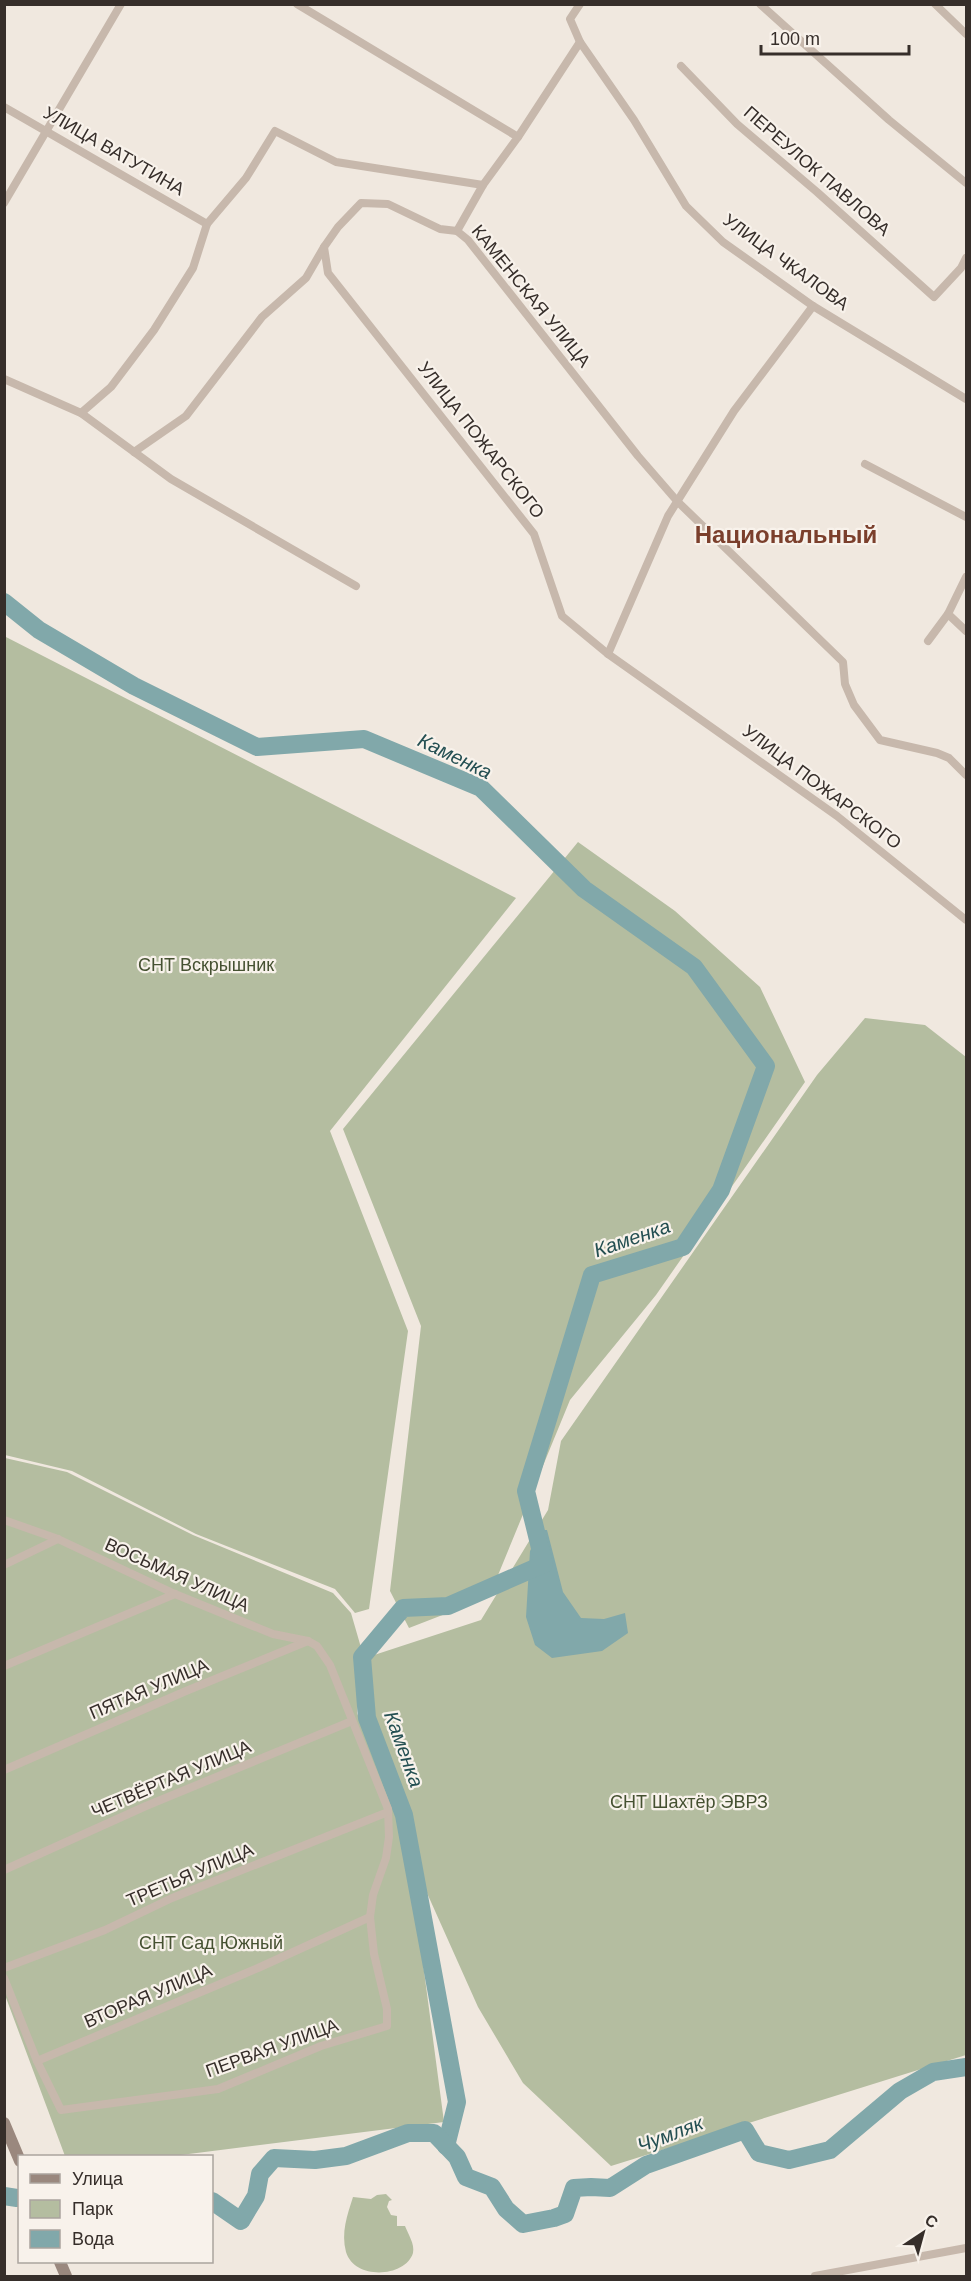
<svg xmlns="http://www.w3.org/2000/svg" width="971" height="2281" viewBox="0 0 971 2281" font-family="Arial,sans-serif">
  <rect width="100%" height="100%" fill="#f0e8df"/>
  <g fill="#b4bda0">
    <polygon points="4,636 516,898 330,1131 408,1331 369,1609 355,1613 335,1589 196,1534 72,1471 5,1455"/>
    <polygon points="578,842 675,911 760,987 805,1082 656,1295 570,1400 489,1597 409,1628 390,1591 421,1326 343,1129"/>
    <polygon points="865,1018 925,1025 966,1057 966,2055 611,2166 523,2083 478,2007 427,1893 360,1712 365,1658 481,1620 548,1510 561,1441 817,1075"/>
    <polygon points="5,1458 67,1472 193,1535 333,1593 351,1613 362,1651 357,1713 407,1843 444,2122 173,2156 65,2156 5,1995"/>
    <path d="M386,2194L392,2200L389,2201L387,2207L391,2215L397,2216V2226H405C408,2234 415,2244 413,2253C406,2277 355,2281 346,2252C341,2232 347,2216 353,2197L371,2199L377,2195Z"/>
  </g>
  <polygon fill="#81a8aa" points="541,1530 547,1530 563,1592 581,1618 604,1619 625,1613 628,1633 602,1651 552,1658 535,1645 526,1617 530,1551"/>
  <g fill="none" stroke-linecap="round" stroke-linejoin="round">
    <g stroke="#81a8aa" stroke-width="18">
      <polyline points="4,602 39,630 134,686 257,747 364,739 481,788 584,889 694,967 766,1066 721,1190 683,1247 592,1275 526,1491 544,1564 448,1606 403,1608 362,1657 367,1718 404,1815 457,2102 446,2146"/>
      <polyline points="4,2196 17,2198"/>
      <polyline points="212,2201 241,2221 256,2196 260,2174 274,2158 315,2160 346,2156 408,2133 434,2133 457,2157 466,2177 492,2187 506,2209 523,2224 554,2218 565,2214 574,2188 591,2187 610,2188 646,2165 745,2130 759,2153 789,2160 830,2150 900,2091 933,2072 966,2067"/>
    </g>
    <g stroke="#c7b8ac" stroke-width="8">
      <polyline points="297,4 518,137 483,185 457,231 468,240 638,456 677,501 843,662 845,684 854,705 880,740 937,753 949,758 966,775"/>
      <polyline points="580,4 570,19 580,42 634,120 686,206 723,242 813,306 966,399"/>
      <polyline points="760,4 889,120 966,183"/>
      <polyline points="935,4 966,34"/>
      <polyline points="681,66 737,124 817,192 934,297 961,268 966,258"/>
      <polyline points="4,107 207,224"/>
      <polyline points="518,137 580,42"/>
      <polyline points="4,203 121,4"/>
      <polyline points="457,231 440,229 388,204 361,203 338,227 324,247 328,273 534,534 562,616 608,654 837,816 966,920"/>
      <polyline points="4,379 81,413 171,479 356,586"/>
      <polyline points="81,413 111,387 154,330 193,268 207,224 246,178 275,131 336,162 483,185"/>
      <polyline points="134,452 186,416 262,317 306,278 324,247"/>
      <polyline points="865,464 966,517"/>
      <polyline points="966,577 948,614 966,631"/>
      <polyline points="928,641 948,614"/>
      <polyline points="608,654 668,516 734,411 813,306"/>
      <polyline points="4,1520 58,1539 175,1594 273,1634 308,1641 317,1646 330,1665 388,1809 389,1837 386,1858 373,1895 370,1917 374,1954 387,2009 387,2026 321,2046 218,2089 61,2110 37,2061 4,1978"/>
      <polyline points="4,1565 58,1539"/>
      <polyline points="4,1666 175,1594"/>
      <polyline points="4,1770 186,1691 308,1641"/>
      <polyline points="4,1870 146,1806 352,1721"/>
      <polyline points="4,1968 105,1930 172,1898 388,1812"/>
      <polyline points="37,2061 258,1968 370,1917"/>
      <polyline points="815,2276 966,2248"/>
    </g>
    <g stroke="#9a887e" stroke-width="12">
      <polyline points="4,2123 20,2161"/>
      <polyline points="60,2262 66,2276"/>
    </g>
  </g>
  <g text-anchor="middle" stroke-width="4.5" stroke-linejoin="round" paint-order="stroke">
    <g font-size="18" fill="#362e2a" stroke="#f8f2eb">
      <text transform="translate(114 151) rotate(30)" y="6">УЛИЦА ВАТУТИНА</text>
      <text transform="translate(817 171) rotate(41)" y="6">ПЕРЕУЛОК ПАВЛОВА</text>
      <text transform="translate(786 262) rotate(36)" y="6">УЛИЦА ЧКАЛОВА</text>
      <text transform="translate(531 296) rotate(51)" y="6">КАМЕНСКАЯ УЛИЦА</text>
      <text transform="translate(481 440) rotate(52)" y="6">УЛИЦА ПОЖАРСКОГО</text>
      <text transform="translate(822 787) rotate(37)" y="6">УЛИЦА ПОЖАРСКОГО</text>
      <text transform="translate(177 1575) rotate(24)" y="6">ВОСЬМАЯ УЛИЦА</text>
      <text transform="translate(149 1689) rotate(-23)" y="6">ПЯТАЯ УЛИЦА</text>
      <text transform="translate(171 1779) rotate(-23)" y="6">ЧЕТВЁРТАЯ УЛИЦА</text>
      <text transform="translate(190 1875) rotate(-23)" y="6">ТРЕТЬЯ УЛИЦА</text>
      <text transform="translate(148 1996) rotate(-23)" y="6">ВТОРАЯ УЛИЦА</text>
      <text transform="translate(272 2048) rotate(-20)" y="6">ПЕРВАЯ УЛИЦА</text>
    </g>
    <g font-size="18" fill="#455131" stroke="#f8f2eb">
      <text x="206" y="971">СНТ Вскрышник</text>
      <text x="689" y="1808">СНТ Шахтёр ЭВРЗ</text>
      <text x="211" y="1949">СНТ Сад Южный</text>
    </g>
    <g font-size="20" font-style="italic" fill="#244f52" stroke="#f8f2eb">
      <text transform="translate(455 756) rotate(26)" y="7">Каменка</text>
      <text transform="translate(632 1238) rotate(-19)" y="7">Каменка</text>
      <text transform="translate(404 1749) rotate(70)" y="7">Каменка</text>
      <text transform="translate(670 2134) rotate(-21)" y="7">Чумляк</text>
    </g>
    <g font-size="24" font-weight="bold" fill="#7b3f2c" stroke="#f8f2eb">
      <text x="786" y="543">Национальный</text>
    </g>
  </g>
  <rect width="971" height="2281" fill="none" stroke="#362e2a" stroke-width="12"/>
  <rect x="18" y="2155" width="195" height="108" fill="#f8f2eb" stroke="#aaa49e" stroke-width="1.5"/>
  <rect x="30" y="2174" width="30" height="9" fill="#9a887e" stroke="#aaa49e" stroke-width="1.5"/>
  <text x="72" y="2185" font-size="18" fill="#362e2a">Улица</text>
  <rect x="30" y="2200" width="30" height="18" fill="#b4bda0" stroke="#aaa49e" stroke-width="1.5"/>
  <text x="72" y="2215" font-size="18" fill="#362e2a">Парк</text>
  <rect x="30" y="2230" width="30" height="18" fill="#81a8aa" stroke="#aaa49e" stroke-width="1.5"/>
  <text x="72" y="2245" font-size="18" fill="#362e2a">Вода</text>
  <g transform="translate(923 2233) rotate(36)" stroke="#f8f2eb" stroke-width="4.5" paint-order="stroke">
  <path d="M0-4.5L10 22L0 15L-10 22Z" fill="#362e2a"/>
  <text y="-9" font-size="16" font-weight="bold" text-anchor="middle" fill="#362e2a">С</text>
  </g>
  <path d="M761 45v9h148v-9" fill="none" stroke="#362e2a" stroke-width="3"/>
  <text x="770" y="45" font-size="18" fill="#362e2a" stroke="#f8f2eb" stroke-width="4.5" paint-order="stroke">100 m</text>
</svg>
